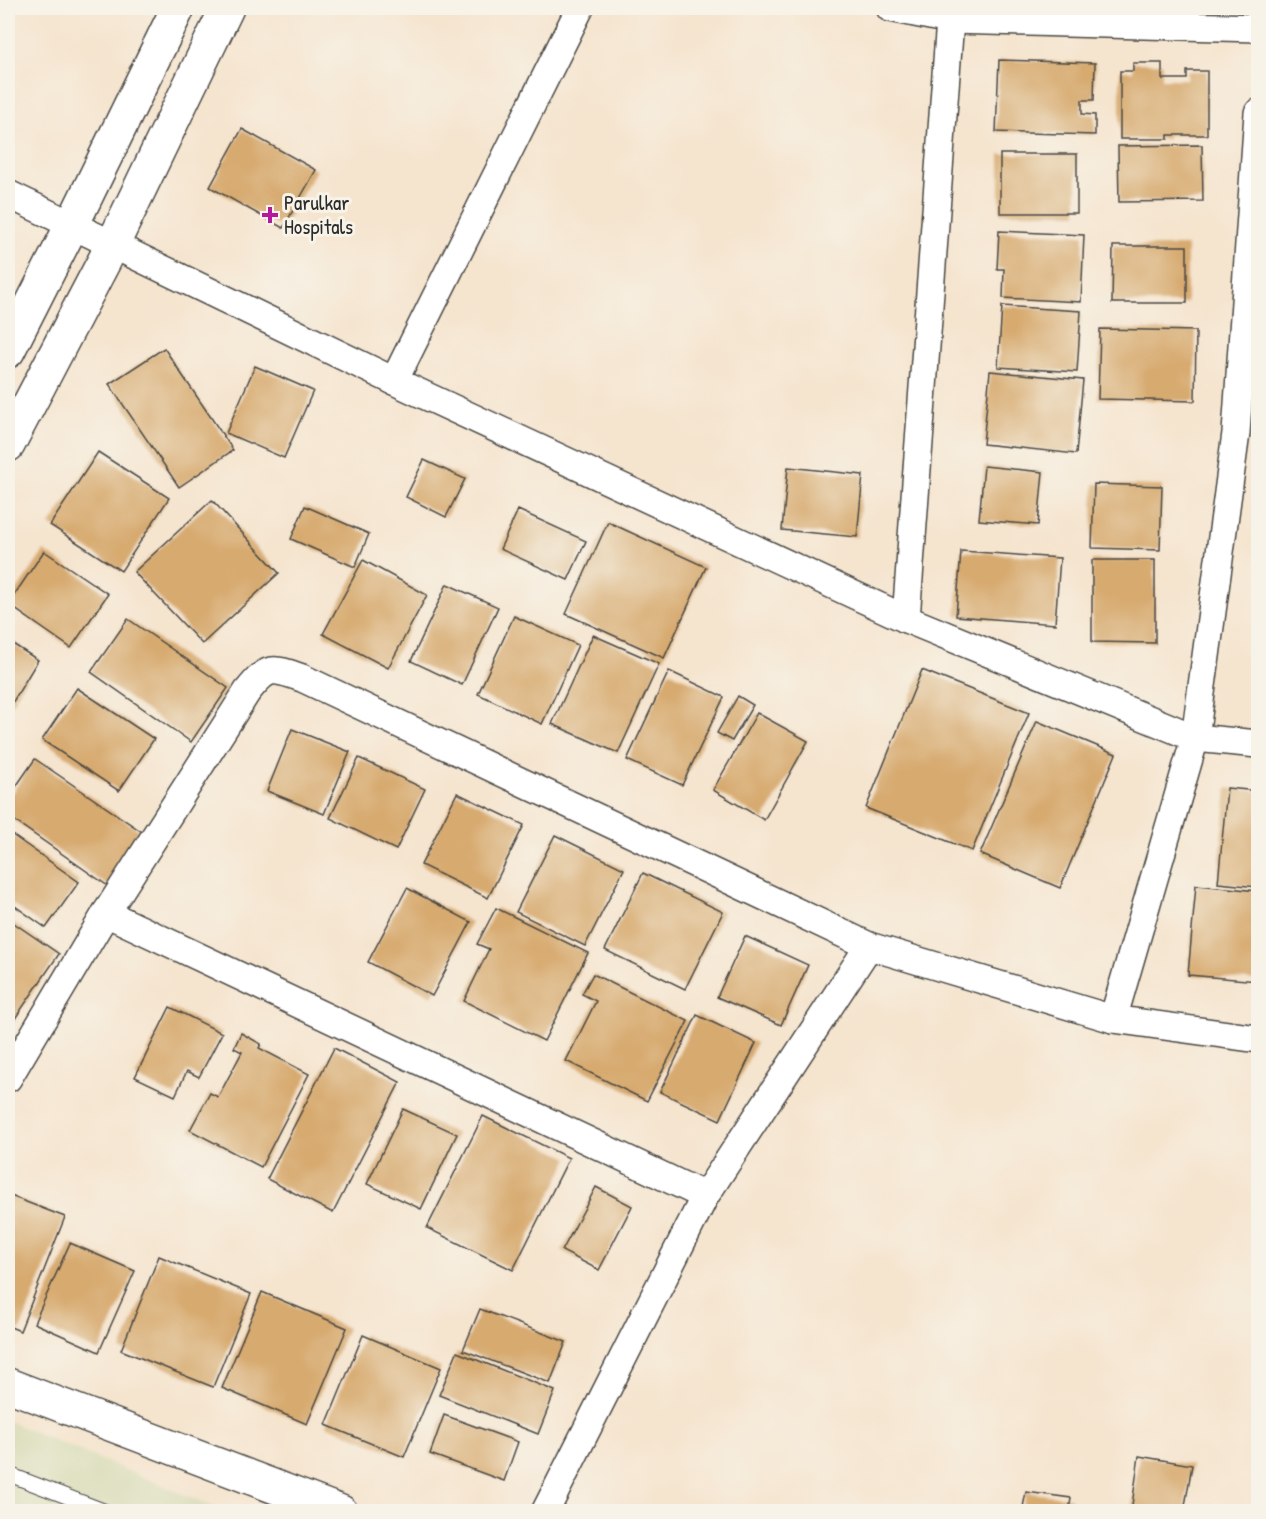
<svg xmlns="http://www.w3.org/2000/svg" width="1266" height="1519" viewBox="0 0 1266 1519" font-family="'Patrick Hand',sans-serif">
  <rect width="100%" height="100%" fill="#f7f3e8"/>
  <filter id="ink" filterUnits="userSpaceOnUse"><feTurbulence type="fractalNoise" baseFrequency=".0167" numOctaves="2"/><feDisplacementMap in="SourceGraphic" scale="12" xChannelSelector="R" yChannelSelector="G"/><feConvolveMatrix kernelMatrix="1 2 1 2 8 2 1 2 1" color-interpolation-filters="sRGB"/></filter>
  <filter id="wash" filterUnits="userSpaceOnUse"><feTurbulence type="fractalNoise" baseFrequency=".008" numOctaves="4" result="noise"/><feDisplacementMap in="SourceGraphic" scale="24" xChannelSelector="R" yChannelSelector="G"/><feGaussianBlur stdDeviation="1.35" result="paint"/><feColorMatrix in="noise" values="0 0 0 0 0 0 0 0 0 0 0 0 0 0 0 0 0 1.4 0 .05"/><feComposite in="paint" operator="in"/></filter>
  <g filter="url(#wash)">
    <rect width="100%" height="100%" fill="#f5e4ce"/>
    <polygon fill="#dcdebc" points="8,1421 224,1511 8,1511"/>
    <g id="blocks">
      <g fill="#d7aa70">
        <polygon points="999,60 1095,63 1094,100 1082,100 1082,114 1095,115 1095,135 996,132"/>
        <polygon points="1133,63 1162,63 1162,79 1187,79 1187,71 1207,71 1207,135 1168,135 1168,139 1120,139 1120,71 1133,71"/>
        <polygon points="242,129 316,170 283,228 210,187"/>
        <polygon points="1202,145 1203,201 1119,202 1118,146"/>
        <rect x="1000" y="154" width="77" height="59"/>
        <polygon points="999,231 1084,235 1081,302 1003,298 1004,269 997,269"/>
        <polygon points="1113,246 1187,246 1187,303 1112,303"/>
        <polygon points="1002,306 1081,311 1077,372 998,367"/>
        <polygon points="1100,329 1196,331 1195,401 1098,399"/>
        <polygon points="164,348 233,450 179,487 109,384"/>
        <polygon points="255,366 313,391 284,458 226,433"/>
        <polygon points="990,371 1083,380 1076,454 983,444"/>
        <polygon points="98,452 169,498 121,571 50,525"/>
        <polygon points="424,460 465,479 446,517 406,497"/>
        <polygon points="984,466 1043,472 1038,525 979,520"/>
        <polygon points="788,467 863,475 857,537 782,530"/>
        <polygon points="1094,484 1162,486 1160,550 1092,548"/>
        <polygon points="212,500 279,573 202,644 134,572"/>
        <polygon points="305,506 369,534 355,567 291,539"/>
        <polygon points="518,510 586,541 568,580 500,549"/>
        <polygon points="608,522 706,567 664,658 566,614"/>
        <polygon points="44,551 108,594 71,648 8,604"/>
        <polygon points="961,551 1060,558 1055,624 956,616"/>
        <polygon points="363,560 427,595 388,668 323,634"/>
        <polygon points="1092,560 1155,560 1155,643 1092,642"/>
        <polygon points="447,584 498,607 462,685 411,661"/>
        <polygon points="514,616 578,645 542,724 478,694"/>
        <polygon points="128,619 228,688 191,742 91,672"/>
        <polygon points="593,635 659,664 618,753 552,724"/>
        <polygon points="8,641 38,660 8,710"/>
        <polygon points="922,670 1029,713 972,851 866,808"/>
        <polygon points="669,671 724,697 682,785 627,760"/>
        <polygon points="77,688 154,739 119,791 42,740"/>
        <polygon points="738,696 753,705 732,741 717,733"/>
        <polygon points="757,713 808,741 764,820 713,790"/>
        <polygon points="1037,721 1116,754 1060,888 980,854"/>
        <polygon points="292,729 350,752 324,814 267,791"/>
        <polygon points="359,758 425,789 396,850 330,818"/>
        <polygon points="35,759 145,834 108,886 8,816 8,798"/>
        <polygon points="1227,788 1258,791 1258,887 1218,883"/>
        <polygon points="457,793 524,825 488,898 421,865"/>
        <polygon points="8,832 79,882 46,928 8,901"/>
        <polygon points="555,835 624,869 585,946 516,912"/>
        <polygon points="643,873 723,912 685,989 605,950"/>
        <polygon points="1196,885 1258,891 1258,981 1188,975"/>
        <polygon points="407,888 471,922 432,996 368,962"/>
        <polygon points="496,908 588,953 544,1041 464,1001 489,949 477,944"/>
        <polygon points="8,919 59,954 12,1023 8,1020"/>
        <polygon points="745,936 808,965 781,1025 717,997"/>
        <polygon points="593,974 688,1021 647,1101 566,1061 596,1001 582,994"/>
        <polygon points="170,1007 222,1033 199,1077 187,1071 175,1096 135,1077"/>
        <polygon points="697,1015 756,1043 720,1120 660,1092"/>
        <polygon points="241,1033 261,1044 259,1048 309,1074 261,1167 190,1130 210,1093 218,1097 242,1052 234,1048"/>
        <polygon points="334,1048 400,1082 333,1213 267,1179"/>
        <polygon points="403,1109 457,1134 421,1209 367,1184"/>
        <polygon points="483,1116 569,1158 513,1270 427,1228"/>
        <polygon points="596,1187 632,1206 599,1270 562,1251"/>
        <polygon points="8,1195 65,1217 20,1331 8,1326"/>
        <polygon points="70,1243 135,1271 99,1352 34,1323"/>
        <polygon points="159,1256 251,1294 213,1387 121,1350"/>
        <polygon points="262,1292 347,1328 307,1424 222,1388"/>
        <polygon points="480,1309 566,1342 550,1383 463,1350"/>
        <polygon points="363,1335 441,1368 404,1457 326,1425"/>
        <polygon points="457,1352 555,1391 538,1434 439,1395"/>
        <polygon points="444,1415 518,1442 504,1481 430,1454"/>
        <polygon points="1139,1456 1192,1465 1184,1512 1131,1512"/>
        <polygon points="1026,1492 1071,1498 1069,1512 1022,1512"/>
      </g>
    </g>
  </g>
  <g filter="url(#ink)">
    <use href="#blocks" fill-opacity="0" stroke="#494743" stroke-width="1.5"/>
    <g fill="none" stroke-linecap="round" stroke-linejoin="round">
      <defs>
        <polyline id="service" points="8,1474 107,1512"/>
        <g id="minor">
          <polyline points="890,8 950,20 1258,28"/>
          <polyline points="8,194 394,381 906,619 1195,738 1258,744"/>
          <polyline points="394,381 580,8"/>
          <polyline points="906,619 950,20"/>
          <polyline points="106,913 705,1196"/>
          <polyline points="1113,1019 1195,738 1236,433 1258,113"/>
          <path d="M8,1078L106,913L247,692C268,666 271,667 302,678L869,946L1113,1019L1258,1039"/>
          <polyline points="545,1512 705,1196 869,946"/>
        </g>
        <polyline id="tertiary" points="8,1385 341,1512"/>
        <g id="secondary">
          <polyline points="8,351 72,225 178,8"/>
          <polyline points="8,445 113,244 227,8"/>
        </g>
      </defs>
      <use href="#service" stroke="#494743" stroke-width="16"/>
      <use href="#minor" stroke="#494743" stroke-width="30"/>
      <use href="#tertiary" stroke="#494743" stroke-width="36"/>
      <use href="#secondary" stroke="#494743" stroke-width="36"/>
      <use href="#service" stroke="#fff" stroke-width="14"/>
      <use href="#minor" stroke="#fff" stroke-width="27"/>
      <use href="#tertiary" stroke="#fff" stroke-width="33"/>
      <use href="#secondary" stroke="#fff" stroke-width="33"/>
    </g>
  </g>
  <path fill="#b5179e" stroke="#f7f3e8" stroke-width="2" d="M267 206h6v6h6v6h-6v6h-6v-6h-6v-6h6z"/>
  <g text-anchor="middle" stroke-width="6" stroke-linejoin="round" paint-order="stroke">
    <g font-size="21" fill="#2b2b2b" stroke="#f7f3e8" text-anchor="start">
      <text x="284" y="210">Parulkar<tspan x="284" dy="24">Hospitals</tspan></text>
    </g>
  </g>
  <rect width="1266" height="1519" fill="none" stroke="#f7f3e8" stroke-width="30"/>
</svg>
